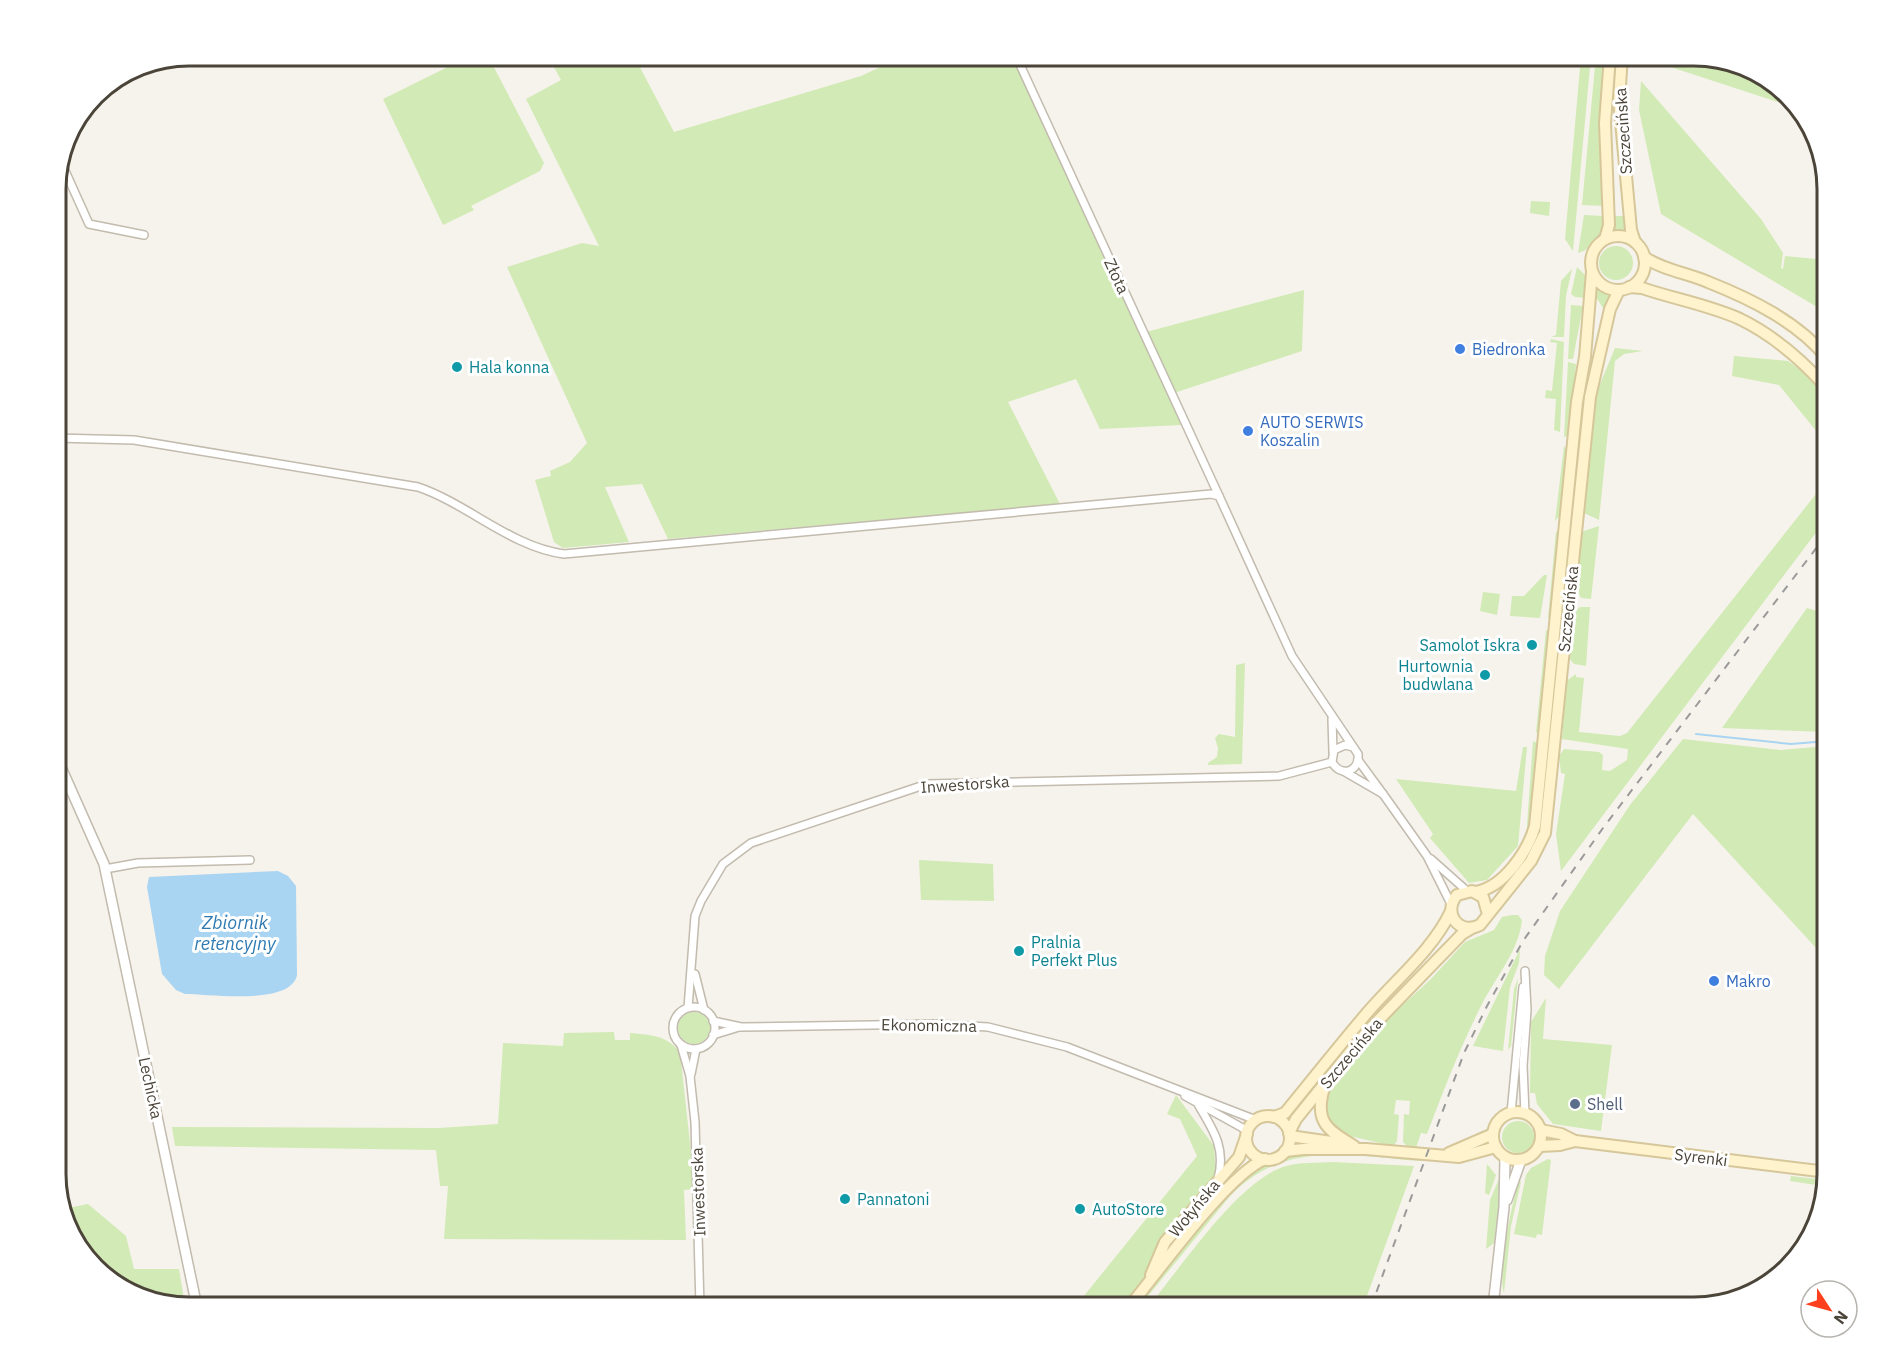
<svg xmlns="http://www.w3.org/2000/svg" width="1883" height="1363" viewBox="0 0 1883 1363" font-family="'IBM Plex Sans',sans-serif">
  <rect width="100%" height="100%" fill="#f6f3ec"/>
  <g fill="#d2eab5">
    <polygon points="470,56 488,56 544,163 540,171 471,206 474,210 443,225 383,99"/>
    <polygon points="548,56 634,56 674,132 861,76 904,56 1020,56 1146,332 1304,290 1302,351 1177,392 1169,397 1181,425 1100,429 1076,379 1008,402 1060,504 668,539 642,484 605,487 629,542 563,548 554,542 535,480 551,476 550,471 570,462 587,443 507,267 582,243 599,246 526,99 561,80"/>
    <polygon points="1581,56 1591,56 1573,251 1565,239"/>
    <polygon points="1596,56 1605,56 1605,206 1582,205"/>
    <polygon points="1643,56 1694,56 1775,83 1787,97 1784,104 1643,58"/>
    <polygon points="1641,81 1761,219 1783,253 1781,268 1783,269 1785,256 1817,259 1819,282 1815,294 1825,290 1827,293 1827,313 1661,214 1639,110"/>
    <polygon points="1531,201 1550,202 1549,216 1530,213"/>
    <path d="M1584,215L1604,216C1604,231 1593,249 1578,253Z"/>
    <polygon points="1613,216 1625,216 1627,235 1614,231"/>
    <circle cx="1616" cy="263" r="17"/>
    <polygon points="1577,267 1586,276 1586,298 1575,297 1571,294"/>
    <polygon points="1572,269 1566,296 1564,337 1551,337 1556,335 1561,281"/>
    <polygon points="1597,285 1610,293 1605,311 1596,297"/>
    <polygon points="1571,305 1583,306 1573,359 1568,359"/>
    <polygon points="1551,339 1564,342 1560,432 1554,430 1556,399 1545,398 1546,390 1552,391 1557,343 1550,342"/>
    <polygon points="1615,348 1643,351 1624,354 1615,361 1599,520 1584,513 1595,396"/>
    <polygon points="1734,356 1788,361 1827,389 1827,438 1821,431 1817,432 1779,385 1732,376"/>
    <polygon points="1568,362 1576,364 1570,435 1564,437"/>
    <polygon points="1564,446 1568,452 1561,514 1555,521"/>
    <polygon points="1827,480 1827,518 1561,871 1556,834 1565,774 1561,773 1559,756 1564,749 1599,752 1603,755 1602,770 1610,771 1627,760 1628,749 1562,739 1566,681 1576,674 1576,677 1584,678 1579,732 1620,736 1627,733"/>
    <polygon points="1599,526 1591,599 1581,598 1576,588 1581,532"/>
    <polygon points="1556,531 1560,535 1552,614 1548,618"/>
    <polygon points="1544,575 1547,575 1540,618 1510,616 1512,596 1524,596"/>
    <polygon points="1483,592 1500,594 1497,615 1480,611"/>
    <polygon points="1580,607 1590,607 1586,666 1574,664 1569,658 1573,613"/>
    <polygon points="1807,608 1827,614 1827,732 1722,728"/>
    <polygon points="1546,630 1549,631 1542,728 1536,733"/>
    <polygon points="1245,663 1242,764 1208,765 1208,763 1217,757 1218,748 1215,738 1219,734 1235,737 1236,665"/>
    <polygon points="1683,739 1781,750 1827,746 1827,960 1693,814 1559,989 1544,975 1545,956 1560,911 1630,805"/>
    <polygon points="1533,741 1540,744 1531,845 1525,854"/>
    <polygon points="1523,747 1527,747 1518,846 1487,880 1469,883 1430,838 1433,834 1396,779 1516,791"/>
    <polygon points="919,860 993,864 994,901 921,900"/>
    <path d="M1512,915H1518L1522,920C1519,952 1493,980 1479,1010C1459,1050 1443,1092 1427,1134L1421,1133L1416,1148L1408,1147L1403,1142L1404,1114L1409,1115L1410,1101L1396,1100L1394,1114L1399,1115L1397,1141L1393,1146L1345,1135L1327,1122L1324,1098L1373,1032L1430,980L1465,942L1494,930L1502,917Z"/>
    <polygon points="1520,949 1519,963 1510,987 1503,1051 1473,1046"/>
    <polygon points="1518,978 1511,1046 1508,1050 1514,989"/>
    <polygon points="1546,998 1543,1039 1612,1045 1601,1131 1553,1124 1537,1104 1535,1093 1530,1093 1531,1022"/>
    <circle cx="694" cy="1028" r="16"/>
    <path d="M614,1032L615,1040H630V1033C651,1035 666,1035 680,1052L695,1189L684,1190L686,1240L444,1239L448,1186H440L436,1150L175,1146L172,1127L439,1128L498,1124L503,1043L563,1046L564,1033Z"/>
    <polygon points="1176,1095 1214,1146 1216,1174 1146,1280 1123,1307 1075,1307 1197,1156 1180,1119 1167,1114"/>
    <circle cx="1518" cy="1137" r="16"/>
    <path d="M1314,1151L1423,1157L1421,1161C1349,1156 1286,1139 1230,1196L1139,1307H1135C1168,1266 1221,1189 1265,1164C1280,1156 1297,1153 1314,1151Z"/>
    <polygon points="1548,1159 1551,1160 1542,1235 1537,1234 1536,1238 1514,1234 1526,1175 1531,1168"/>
    <path d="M1333,1162L1414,1166L1363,1307H1148C1181,1268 1238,1180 1286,1166C1301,1162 1317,1163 1333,1162Z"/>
    <polygon points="1487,1164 1496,1175 1489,1195 1485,1193"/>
    <polygon points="1791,1176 1825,1180 1823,1186 1790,1181"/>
    <polygon points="1502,1177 1494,1243 1486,1249 1490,1200 1499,1179"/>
    <path d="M1519,1181L1521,1182L1511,1226L1504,1293C1497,1272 1512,1203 1519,1181Z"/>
    <polygon points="88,1204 126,1236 134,1269 179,1269 185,1306 108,1280 69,1233 63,1209"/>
  </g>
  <path fill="#a9d4f2" d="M278,871L288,876L296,886L297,975C291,1006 210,994 185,994L176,990L162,974L147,887L149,877Z"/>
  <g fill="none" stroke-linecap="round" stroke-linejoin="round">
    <polyline stroke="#a9d4f2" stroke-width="2" points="1696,734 1791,744 1827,741"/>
    <defs>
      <g id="minor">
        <polyline points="1016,56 1219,496"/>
        <polyline points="61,162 89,224 144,235"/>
        <path d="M56,438L134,440L418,487C468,504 511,547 564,554L1211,494L1219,496L1292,656L1358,754C1360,772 1341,778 1332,762L1334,750L1345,745L1353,747"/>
        <polyline points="1332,719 1333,752"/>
        <polyline points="1345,772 1383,794 1358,760"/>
        <polyline points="1383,794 1427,856 1451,904"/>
        <polyline points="1431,859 1467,891"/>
        <polyline points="105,869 138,863 250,860"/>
        <polyline points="695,974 704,1010"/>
        <circle cx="694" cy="1028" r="21"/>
        <polyline points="688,1008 695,916 701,901 723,864 751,843 927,784 1279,776 1332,762"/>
        <polyline points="713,1021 741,1027 934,1024 988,1027 1067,1047 1256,1120"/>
        <polyline points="713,1035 739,1027"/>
        <polyline points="681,1045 690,1076 695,1122 700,1307"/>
        <polyline points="691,1074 696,1049"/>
        <polyline points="1185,1096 1248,1131"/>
        <path d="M1199,1106C1214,1131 1226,1149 1218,1179"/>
        <polyline points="1511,1113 1523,987"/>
        <polyline points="1525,1114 1523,1066 1527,1010 1525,971"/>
      </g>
      <g id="tertiary">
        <polyline points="56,756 104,864 197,1307"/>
        <polyline points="1507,1200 1521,1160"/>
        <polyline points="1493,1307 1504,1207 1505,1157"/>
      </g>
      <g id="secondary">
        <polyline points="1622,56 1619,100 1631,230 1635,242"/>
        <circle cx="1618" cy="263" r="27"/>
        <polyline points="1605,239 1609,225 1605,123 1610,56"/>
        <path d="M1644,257C1663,270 1687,273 1708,282C1751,299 1798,322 1827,358"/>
        <path d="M1629,287L1642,288C1674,299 1709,305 1740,319C1775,336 1802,360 1827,388"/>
        <path d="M1476,892C1504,887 1528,851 1535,826L1577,402L1585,357L1592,272"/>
        <path d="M1488,914L1483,897L1472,891L1457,895C1442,913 1459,936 1480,925L1531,861L1545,833L1590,397L1610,309L1619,290"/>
        <path d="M1324,1088C1314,1121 1327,1130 1354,1146"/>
        <circle cx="1517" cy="1136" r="24"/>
        <circle cx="1268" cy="1138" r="22"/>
        <path d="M1274,1117L1285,1113C1312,1080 1339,1046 1367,1013C1395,980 1432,951 1451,911"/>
        <polyline points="1541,1130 1561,1134 1575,1141 1827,1172"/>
        <polyline points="1289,1133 1296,1119 1365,1034 1462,934 1472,928"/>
        <polyline points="1290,1136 1345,1144"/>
        <polyline points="1540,1146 1560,1145 1575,1141"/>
        <polyline points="1285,1151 1304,1149 1366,1149 1459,1157 1496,1147"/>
        <polyline points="1449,1153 1493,1134"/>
        <polyline points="1151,1275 1165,1242 1239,1157 1247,1134"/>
        <path d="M1129,1307C1158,1272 1227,1175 1265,1159"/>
      </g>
    </defs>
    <use href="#minor" stroke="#c2bbae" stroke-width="10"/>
    <use href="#tertiary" stroke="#c2bbae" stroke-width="12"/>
    <use href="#secondary" stroke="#d6c79b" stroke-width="14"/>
    <use href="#minor" stroke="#fff" stroke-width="7"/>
    <use href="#tertiary" stroke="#fff" stroke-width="9"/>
    <use href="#secondary" stroke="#fff3cd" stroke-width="10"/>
    <polyline stroke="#9a9a9a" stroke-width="2" stroke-dasharray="8 8" stroke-linecap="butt" points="1371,1307 1464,1053 1487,1006 1523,941 1603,828 1827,534"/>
  </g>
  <g fill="#3f7fe0" stroke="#fff" stroke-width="2">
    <circle cx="1460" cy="349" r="6"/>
    <circle cx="1248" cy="431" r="6"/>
    <circle cx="1714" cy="981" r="6"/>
  </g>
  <g fill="#0f9aa8" stroke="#fff" stroke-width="2">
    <circle cx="457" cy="367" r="6"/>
    <circle cx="1532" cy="645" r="6"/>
    <circle cx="1485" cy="675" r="6"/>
    <circle cx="1019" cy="951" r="6"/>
    <circle cx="845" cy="1199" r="6"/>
    <circle cx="1080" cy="1209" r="6"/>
  </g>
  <circle fill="#5c6f8a" stroke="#fff" stroke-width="2" cx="1575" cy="1104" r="6"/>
  <g text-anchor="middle" stroke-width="6" stroke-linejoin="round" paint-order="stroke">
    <g font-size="16" fill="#4b4439" stroke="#fff">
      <text transform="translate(1623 131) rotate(-94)" y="6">Szczecińska</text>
      <text transform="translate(1117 276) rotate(65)" y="6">Złota</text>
      <text transform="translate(1568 609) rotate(-84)" y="6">Szczecińska</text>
      <text transform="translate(965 784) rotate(-4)" y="6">Inwestorska</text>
      <text transform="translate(929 1025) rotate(1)" y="6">Ekonomiczna</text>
      <text transform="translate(1351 1053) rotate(-50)" y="6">Szczecińska</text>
      <text transform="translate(151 1088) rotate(78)" y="6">Lechicka</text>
      <text transform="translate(1701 1157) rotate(7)" y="6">Syrenki</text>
      <text transform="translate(698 1192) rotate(-92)" y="6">Inwestorska</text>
      <text transform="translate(1194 1208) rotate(-50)" y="6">Wołyńska</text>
    </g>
    <g font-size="16" fill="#366cbe" stroke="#fff" text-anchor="start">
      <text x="1472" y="355">Biedronka</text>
      <text x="1260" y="428">AUTO SERWIS<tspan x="1260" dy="18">Koszalin</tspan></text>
      <text x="1726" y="987">Makro</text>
    </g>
    <g font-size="16" fill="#0d838f" stroke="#fff" text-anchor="start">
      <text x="469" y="373">Hala konna</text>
      <text x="1520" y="651" text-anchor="end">Samolot Iskra</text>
      <text x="1473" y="672" text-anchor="end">Hurtownia<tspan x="1473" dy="18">budwlana</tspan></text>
      <text x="1031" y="948">Pralnia<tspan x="1031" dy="18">Perfekt Plus</tspan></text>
      <text x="857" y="1205">Pannatoni</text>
      <text x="1092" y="1215">AutoStore</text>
    </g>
    <g font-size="16" fill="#4e5e75" stroke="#fff" text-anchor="start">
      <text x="1587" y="1110">Shell</text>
    </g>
    <g font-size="18" font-style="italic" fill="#2e7ab2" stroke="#fff">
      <text x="235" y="929">Zbiornik<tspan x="235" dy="21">retencyjny</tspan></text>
    </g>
  </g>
  <path d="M0 0H1883V1363H0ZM189 66H1694A123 123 0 0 1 1817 189V1174A123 123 0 0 1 1694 1297H189A123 123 0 0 1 66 1174V189A123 123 0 0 1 189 66Z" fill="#fff" fill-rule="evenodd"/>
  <path fill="none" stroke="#4b4439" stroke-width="3" d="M189 66H1694A123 123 0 0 1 1817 189V1174A123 123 0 0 1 1694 1297H189A123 123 0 0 1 66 1174V189A123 123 0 0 1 189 66Z"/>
  <g transform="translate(1829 1309) rotate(126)"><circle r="28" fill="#ffffff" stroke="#b7b4b0" stroke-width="1.5"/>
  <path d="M0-4.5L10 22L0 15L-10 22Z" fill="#fc3f1d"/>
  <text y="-9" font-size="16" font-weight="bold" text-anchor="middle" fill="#4b4439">N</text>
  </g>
</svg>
